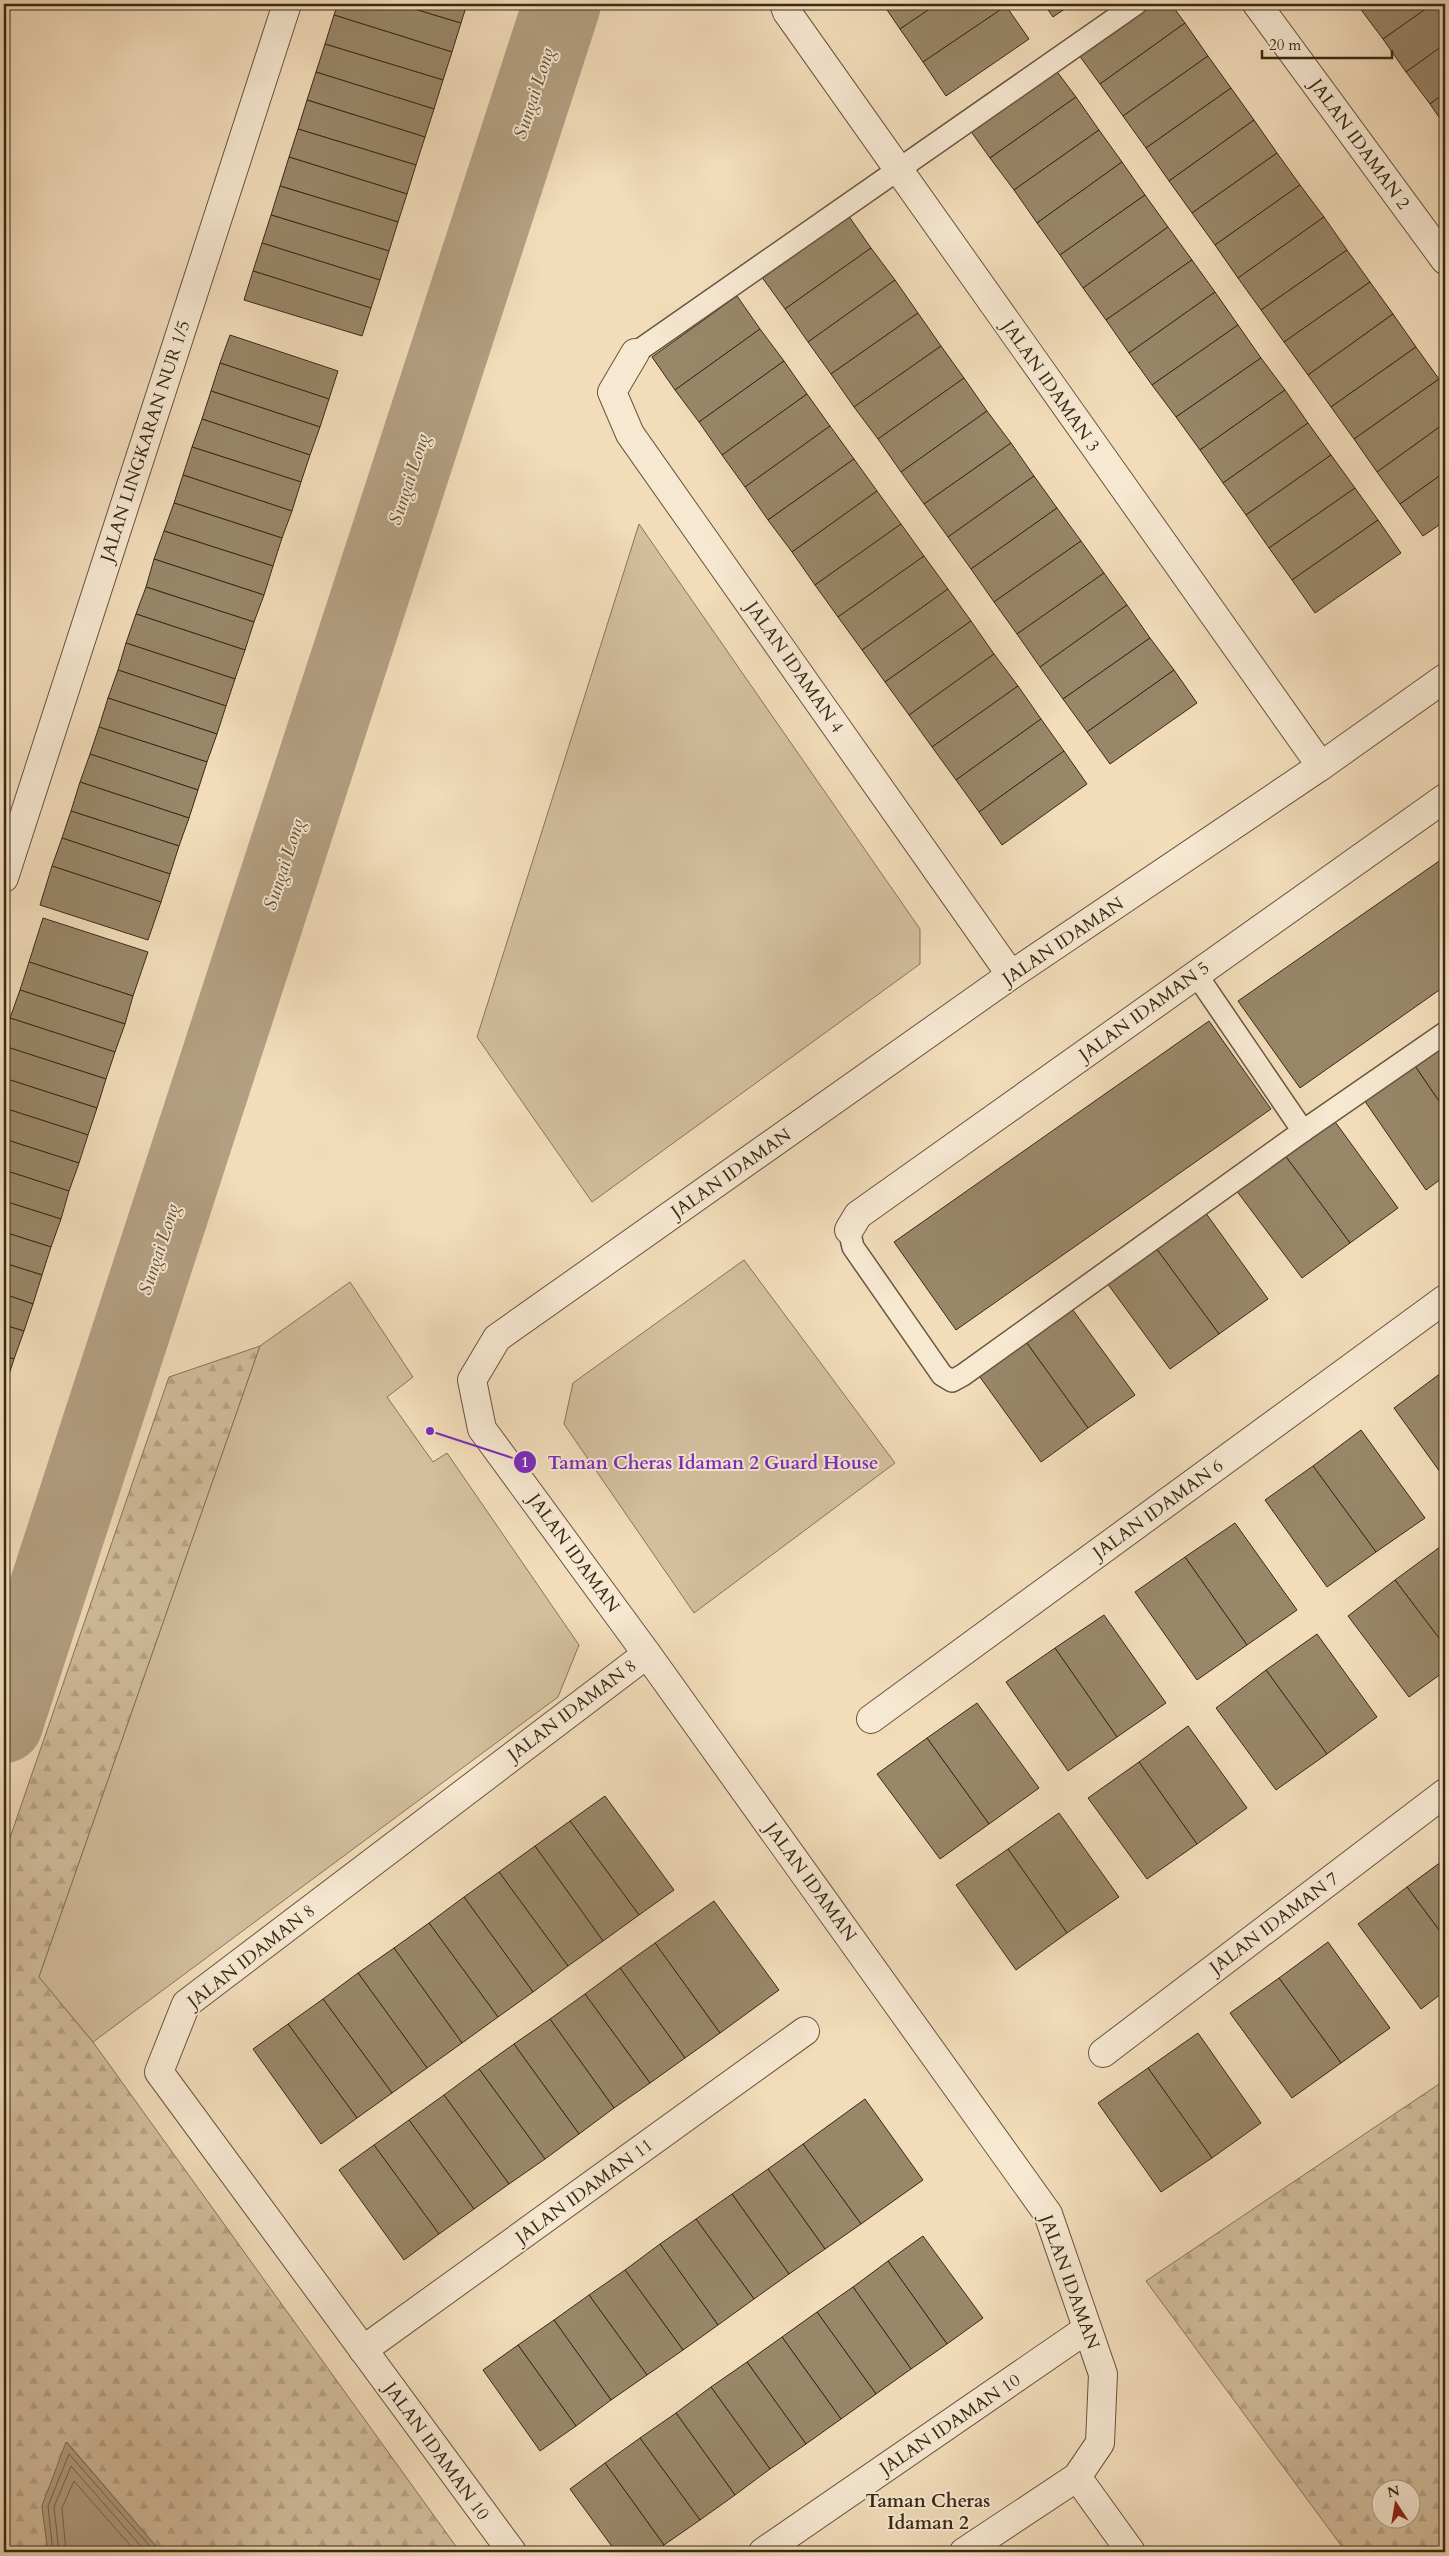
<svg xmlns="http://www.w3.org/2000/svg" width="1449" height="2556" viewBox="0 0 1449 2556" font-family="Cardo,serif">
  <defs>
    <pattern id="forest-firs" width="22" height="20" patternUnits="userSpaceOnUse" patternTransform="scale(1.25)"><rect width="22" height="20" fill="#d3be9e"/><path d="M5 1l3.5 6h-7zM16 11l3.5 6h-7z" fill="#b6a387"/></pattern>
  </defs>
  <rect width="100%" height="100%" fill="#f2dcba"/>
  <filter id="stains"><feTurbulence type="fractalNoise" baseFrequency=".004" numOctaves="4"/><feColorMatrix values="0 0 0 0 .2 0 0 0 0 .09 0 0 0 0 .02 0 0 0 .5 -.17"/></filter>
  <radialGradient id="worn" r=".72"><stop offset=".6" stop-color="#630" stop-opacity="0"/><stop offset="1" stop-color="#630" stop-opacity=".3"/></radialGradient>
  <g fill="url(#forest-firs)" stroke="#867459" fill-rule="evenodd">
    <polygon points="260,1346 39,1977 93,2042 460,2552 161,2552 67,2442 42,2506 48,2552 4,2552 4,1855 169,1377"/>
    <path d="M1445,2080V2552H1346L1146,2281ZM1382,2488H1412V2518H1382Z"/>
  </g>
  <g fill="#d3be9e" stroke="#867459">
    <polygon points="639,524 920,929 920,964 592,1202 477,1037"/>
    <polygon points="744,1260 895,1463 694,1613 564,1424 573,1383"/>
    <polygon points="350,1282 413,1377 387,1397 433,1462 447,1453 579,1645 558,1697 93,2042 39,1977 260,1346"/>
  </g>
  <polygon fill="#b39f82" stroke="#827056" points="66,2442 161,2552 48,2552 42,2506"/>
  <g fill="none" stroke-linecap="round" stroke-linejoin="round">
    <g stroke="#76644b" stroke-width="1">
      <polyline points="53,2552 48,2506 69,2454 155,2552"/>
      <polyline points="59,2552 54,2507 71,2466 146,2552"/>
      <polyline points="66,2552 62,2508 74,2481 136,2552"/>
    </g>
    <polyline stroke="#b39f82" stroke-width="78" points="4,1724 562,4"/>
  </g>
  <g fill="#99876a" stroke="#392a14">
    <polygon points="338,4 398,4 461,23 452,52 334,15"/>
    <polygon points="398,4 467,4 461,23"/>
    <polygon points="883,4 937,4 900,29"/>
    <polygon points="937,4 1005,4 1006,6 923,62 900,29"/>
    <polygon points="1044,4 1072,4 1053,17"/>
    <polygon points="1143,4 1171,4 1185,23 1100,84 1076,51"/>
    <polygon points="1364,4 1433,4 1383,39 1359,7"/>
    <polygon points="1433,4 1445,4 1445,44 1406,72 1383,39"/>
    <polygon points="1006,6 1029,39 946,96 923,62"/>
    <polygon points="334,15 452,52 443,80 325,44"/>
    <polygon points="1185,23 1208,56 1123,116 1100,84"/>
    <polygon points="325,44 443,80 434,109 316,72"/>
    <polygon points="1445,44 1445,93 1430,104 1406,72"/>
    <polygon points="1208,56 1231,88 1146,148 1123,116"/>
    <polygon points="1052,65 1076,97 990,158 967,126"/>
    <polygon points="316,72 434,109 425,137 307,100"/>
    <polygon points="1231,88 1254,120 1169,181 1146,148"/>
    <polygon points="1445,93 1445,126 1430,104"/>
    <polygon points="1076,97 1099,130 1014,190 990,158"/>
    <polygon points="307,100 425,137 416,165 298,129"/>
    <polygon points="1254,120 1277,153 1192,213 1169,181"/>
    <polygon points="298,129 416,165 407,194 289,157"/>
    <polygon points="1099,130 1122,162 1037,223 1014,190"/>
    <polygon points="1277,153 1300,185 1215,245 1192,213"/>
    <polygon points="289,157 407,194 398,222 280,186"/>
    <polygon points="1122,162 1145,195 1060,255 1037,223"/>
    <polygon points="1300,185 1324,217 1238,278 1215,245"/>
    <polygon points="280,186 398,222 389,251 271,215"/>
    <polygon points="1145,195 1168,227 1083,288 1060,255"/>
    <polygon points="271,215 389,251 380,280 262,243"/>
    <polygon points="848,215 871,248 785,309 761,276"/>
    <polygon points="1324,217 1347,250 1261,310 1238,278"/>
    <polygon points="1168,227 1192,260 1106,320 1083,288"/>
    <polygon points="262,243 380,280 371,308 253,271"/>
    <polygon points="871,248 895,280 808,342 785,309"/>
    <polygon points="1347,250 1370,282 1284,342 1261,310"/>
    <polygon points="1192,260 1215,292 1129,353 1106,320"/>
    <polygon points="253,271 371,308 362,336 244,300"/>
    <polygon points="895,280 918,313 831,374 808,342"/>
    <polygon points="1370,282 1393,314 1308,375 1284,342"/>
    <polygon points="1215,292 1238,325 1152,385 1129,353"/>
    <polygon points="737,296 760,329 675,390 652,357"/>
    <polygon points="918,313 941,346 854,407 831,374"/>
    <polygon points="1393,314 1416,347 1331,407 1308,375"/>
    <polygon points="1238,325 1261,358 1176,417 1152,385"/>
    <polygon points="760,329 784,361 699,422 675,390"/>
    <polygon points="230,335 338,371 329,399 220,363"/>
    <polygon points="941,346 964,378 878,439 854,407"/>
    <polygon points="1416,347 1439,379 1354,439 1331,407"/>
    <polygon points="1261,358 1285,390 1200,450 1176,417"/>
    <polygon points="784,361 807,394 722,455 699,422"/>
    <polygon points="220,363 329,399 320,427 211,391"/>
    <polygon points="964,378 987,411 901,472 878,439"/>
    <polygon points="1439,379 1445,387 1445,423 1377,472 1354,439"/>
    <polygon points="1285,390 1308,423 1223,483 1200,450"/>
    <polygon points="211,391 320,427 310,455 202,419"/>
    <polygon points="807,394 830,426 745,487 722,455"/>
    <polygon points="987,411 1011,443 924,504 901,472"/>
    <polygon points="202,419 310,455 301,482 192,447"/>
    <polygon points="1308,423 1331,455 1246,515 1223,483"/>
    <polygon points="1445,423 1445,472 1400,504 1377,472"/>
    <polygon points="830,426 854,459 768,520 745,487"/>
    <polygon points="1011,443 1034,476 948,537 924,504"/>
    <polygon points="192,447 301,482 292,511 183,475"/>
    <polygon points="1331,455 1355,488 1269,548 1246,515"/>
    <polygon points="854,459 877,491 792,552 768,520"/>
    <polygon points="1445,472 1445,521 1423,536 1400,504"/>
    <polygon points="183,475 292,511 282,538 174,503"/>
    <polygon points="1034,476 1057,508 971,569 948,537"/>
    <polygon points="1355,488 1378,520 1292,580 1269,548"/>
    <polygon points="877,491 901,524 815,585 792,552"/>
    <polygon points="174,503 282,538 273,566 164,531"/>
    <polygon points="1057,508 1081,541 994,602 971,569"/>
    <polygon points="1378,520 1401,553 1315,613 1292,580"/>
    <polygon points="901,524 924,556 838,617 815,585"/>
    <polygon points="164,531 273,566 264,595 154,559"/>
    <polygon points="1081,541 1104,573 1017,634 994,602"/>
    <polygon points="924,556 948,589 862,650 838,617"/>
    <polygon points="154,559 264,595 254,622 146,587"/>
    <polygon points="1104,573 1127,605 1040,667 1017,634"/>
    <polygon points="146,587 254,622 245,650 136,614"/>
    <polygon points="948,589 971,621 885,682 862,650"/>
    <polygon points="1127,605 1150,638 1063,699 1040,667"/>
    <polygon points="136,614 245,650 235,679 126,643"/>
    <polygon points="971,621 994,654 909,715 885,682"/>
    <polygon points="1150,638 1174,670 1087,732 1063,699"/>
    <polygon points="126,643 235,679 226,706 118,670"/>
    <polygon points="994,654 1018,686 932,747 909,715"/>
    <polygon points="118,670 226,706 217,734 108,698"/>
    <polygon points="1174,670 1197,703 1110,764 1087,732"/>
    <polygon points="1018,686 1041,719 956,780 932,747"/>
    <polygon points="108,698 217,734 207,762 99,727"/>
    <polygon points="1041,719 1064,751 979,812 956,780"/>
    <polygon points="99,727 207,762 198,790 90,754"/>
    <polygon points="1064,751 1087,784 1002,845 979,812"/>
    <polygon points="90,754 198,790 189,818 80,782"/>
    <polygon points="80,782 189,818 179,846 71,811"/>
    <polygon points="71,811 179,846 170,874 62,838"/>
    <polygon points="62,838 170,874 161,902 52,866"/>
    <polygon points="1445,857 1445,986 1300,1088 1238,1001"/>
    <polygon points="52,866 161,902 148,940 40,905"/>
    <polygon points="43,918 148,952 133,996 29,962"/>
    <polygon points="29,962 133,996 125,1024 20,990"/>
    <polygon points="20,990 125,1024 115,1052 10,1018"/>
    <polygon points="10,1018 115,1052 106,1079 4,1046"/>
    <polygon points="1209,1021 1271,1109 956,1330 894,1242"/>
    <polygon points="1445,1041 1445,1110 1413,1063"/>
    <polygon points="4,1046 106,1079 97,1108 4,1078"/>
    <polygon points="1413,1063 1445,1110 1445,1176 1426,1190 1362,1097"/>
    <polygon points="4,1078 97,1108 88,1135 4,1108"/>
    <polygon points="4,1108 88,1135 79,1163 4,1139"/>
    <polygon points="1333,1119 1398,1208 1350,1243 1284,1154"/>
    <polygon points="4,1139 79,1163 69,1191 4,1170"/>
    <polygon points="1284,1154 1350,1243 1302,1278 1236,1190"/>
    <polygon points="4,1170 69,1191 61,1219 4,1201"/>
    <polygon points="4,1201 61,1219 51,1247 4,1232"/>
    <polygon points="1205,1212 1268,1299 1219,1334 1156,1248"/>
    <polygon points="4,1232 51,1247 42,1275 4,1263"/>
    <polygon points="1156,1248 1219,1334 1170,1369 1107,1283"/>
    <polygon points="4,1263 42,1275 33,1304 4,1294"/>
    <polygon points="4,1294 33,1304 24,1331 4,1325"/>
    <polygon points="1070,1306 1135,1395 1088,1428 1024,1339"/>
    <polygon points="4,1325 24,1331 14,1359 4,1356"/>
    <polygon points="1024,1339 1088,1428 1041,1462 977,1373"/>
    <polygon points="4,1356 14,1359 5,1387 4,1387"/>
    <polygon points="1441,1373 1445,1378 1445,1479 1394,1408"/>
    <polygon points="1361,1430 1425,1518 1376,1552 1313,1466"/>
    <polygon points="1313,1466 1376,1552 1327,1587 1265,1500"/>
    <polygon points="1235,1523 1297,1610 1247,1645 1185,1557"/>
    <polygon points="1444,1544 1445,1546 1445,1646 1395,1580"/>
    <polygon points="1185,1557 1247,1645 1197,1680 1135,1592"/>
    <polygon points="1395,1580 1445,1646 1445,1671 1409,1697 1348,1616"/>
    <polygon points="1104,1615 1166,1703 1117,1737 1055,1648"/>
    <polygon points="1317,1634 1377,1717 1327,1754 1266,1670"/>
    <polygon points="1055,1648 1117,1737 1068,1771 1006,1682"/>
    <polygon points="1266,1670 1327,1754 1276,1790 1216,1708"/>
    <polygon points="977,1703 1039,1788 989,1824 927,1738"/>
    <polygon points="1188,1726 1247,1808 1197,1844 1139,1762"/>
    <polygon points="927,1738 989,1824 940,1859 877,1774"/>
    <polygon points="1139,1762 1197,1844 1147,1879 1088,1798"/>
    <polygon points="605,1796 674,1890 639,1915 570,1821"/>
    <polygon points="1059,1813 1119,1897 1067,1933 1008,1849"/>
    <polygon points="570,1821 639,1915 603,1941 535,1846"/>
    <polygon points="535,1846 603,1941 568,1966 499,1872"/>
    <polygon points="1008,1849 1067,1933 1016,1970 956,1885"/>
    <polygon points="1445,1859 1445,1938 1407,1887"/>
    <polygon points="499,1872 568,1966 533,1992 464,1897"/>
    <polygon points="1407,1887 1445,1938 1445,1991 1421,2009 1358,1924"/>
    <polygon points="464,1897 533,1992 498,2017 429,1923"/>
    <polygon points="714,1901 779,1990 720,2033 655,1943"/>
    <polygon points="429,1923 498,2017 462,2043 394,1948"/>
    <polygon points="1328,1942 1390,2028 1341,2063 1279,1978"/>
    <polygon points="655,1943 720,2033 685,2058 620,1968"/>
    <polygon points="394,1948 462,2043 427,2068 358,1973"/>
    <polygon points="620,1968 685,2058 650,2083 585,1994"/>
    <polygon points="358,1973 427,2068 392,2093 323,1999"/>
    <polygon points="1279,1978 1341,2063 1292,2098 1230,2013"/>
    <polygon points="585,1994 650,2083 614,2108 550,2019"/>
    <polygon points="323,1999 392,2093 357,2118 288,2024"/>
    <polygon points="550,2019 614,2108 579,2134 514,2044"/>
    <polygon points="288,2024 357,2118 321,2144 253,2049"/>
    <polygon points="1198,2033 1261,2123 1212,2158 1148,2068"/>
    <polygon points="514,2044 579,2134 545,2159 479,2069"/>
    <polygon points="1148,2068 1212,2158 1161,2192 1098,2103"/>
    <polygon points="479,2069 545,2159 509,2184 444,2095"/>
    <polygon points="444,2095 509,2184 474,2209 409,2120"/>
    <polygon points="865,2099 923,2180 861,2224 803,2144"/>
    <polygon points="409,2120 474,2209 439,2234 374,2145"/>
    <polygon points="803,2144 861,2224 825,2249 768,2169"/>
    <polygon points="374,2145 439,2234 404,2260 339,2170"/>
    <polygon points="768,2169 825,2249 789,2274 732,2194"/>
    <polygon points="732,2194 789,2274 754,2299 696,2219"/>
    <polygon points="696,2219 754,2299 718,2325 660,2244"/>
    <polygon points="923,2236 983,2318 947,2344 888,2261"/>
    <polygon points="660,2244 718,2325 683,2350 625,2270"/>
    <polygon points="888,2261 947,2344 911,2369 853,2287"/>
    <polygon points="625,2270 683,2350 647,2375 589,2295"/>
    <polygon points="853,2287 911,2369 876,2394 817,2312"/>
    <polygon points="589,2295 647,2375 611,2400 554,2320"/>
    <polygon points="817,2312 876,2394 841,2419 782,2337"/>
    <polygon points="554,2320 611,2400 576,2426 518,2345"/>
    <polygon points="782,2337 841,2419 806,2444 747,2362"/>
    <polygon points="518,2345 576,2426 540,2451 483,2370"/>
    <polygon points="747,2362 806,2444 770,2469 711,2387"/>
    <polygon points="711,2387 770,2469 735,2495 676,2413"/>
    <polygon points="676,2413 735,2495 700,2520 640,2438"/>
    <polygon points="640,2438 700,2520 664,2545 605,2463"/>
    <polygon points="605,2463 664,2545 654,2552 616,2552 570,2489"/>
  </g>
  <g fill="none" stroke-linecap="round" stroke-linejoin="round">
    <defs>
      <g id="service">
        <polyline points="635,353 1136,4"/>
        <polyline points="1196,974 1303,1131"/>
        <polyline points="849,1230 853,1247 942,1375 952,1381 963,1375 1303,1131 1445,1033"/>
      </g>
      <g id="minor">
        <polyline points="784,4 787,12 1321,766"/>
        <polyline points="1257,4 1445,260"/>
        <polyline points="635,353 612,392 630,434 1011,975"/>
        <polyline points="4,878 287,4"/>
        <polyline points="849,1230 858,1215 1445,798"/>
        <polyline points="871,1719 1445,1299"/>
        <polyline points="1103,2053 1445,1793"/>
        <polyline points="363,2350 805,2031"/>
        <polyline points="1077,2477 1131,2552"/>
        <polyline points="512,2552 159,2072 186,2004 647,1654"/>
        <polyline points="763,2552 1087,2329"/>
        <polyline points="964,2552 1077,2477 1100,2443 1103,2374 1048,2214 647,1654 482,1429 472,1380 497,1338 1011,975 1321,766 1445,678"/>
      </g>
    </defs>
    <use href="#service" stroke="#67563e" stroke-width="24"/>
    <use href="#minor" stroke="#67563e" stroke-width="30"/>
    <use href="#service" stroke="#f7e8d2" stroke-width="21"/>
    <use href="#minor" stroke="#f7e8d2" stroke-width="28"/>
  </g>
  <g text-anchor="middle" stroke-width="4" stroke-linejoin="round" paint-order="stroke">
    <g font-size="18" fill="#392a14" stroke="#f7e8d2">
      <text transform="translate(1360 144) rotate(54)" y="6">JALAN IDAMAN 2</text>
      <text transform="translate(1051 386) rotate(55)" y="6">JALAN IDAMAN 3</text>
      <text transform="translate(145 441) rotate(-72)" y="6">JALAN LINGKARAN NUR 1/5</text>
      <text transform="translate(795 667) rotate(55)" y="6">JALAN IDAMAN 4</text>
      <text transform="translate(1063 941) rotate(-34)" y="6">JALAN IDAMAN</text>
      <text transform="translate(1144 1011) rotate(-36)" y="6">JALAN IDAMAN 5</text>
      <text transform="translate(731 1173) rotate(-35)" y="6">JALAN IDAMAN</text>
      <text transform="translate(1158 1509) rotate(-36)" y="6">JALAN IDAMAN 6</text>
      <text transform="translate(574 1553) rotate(54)" y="6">JALAN IDAMAN</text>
      <text transform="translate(572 1710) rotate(-37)" y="6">JALAN IDAMAN 8</text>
      <text transform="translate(811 1882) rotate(54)" y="6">JALAN IDAMAN</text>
      <text transform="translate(1274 1923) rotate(-37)" y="6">JALAN IDAMAN 7</text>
      <text transform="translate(251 1956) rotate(-38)" y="6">JALAN IDAMAN 8</text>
      <text transform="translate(584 2191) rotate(-36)" y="6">JALAN IDAMAN 11</text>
      <text transform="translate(1070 2282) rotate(70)" y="6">JALAN IDAMAN</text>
      <text transform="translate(950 2424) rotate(-34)" y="6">JALAN IDAMAN 10</text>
      <text transform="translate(437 2451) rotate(54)" y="6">JALAN IDAMAN 10</text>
    </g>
    <g font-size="19" font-style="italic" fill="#5e4d35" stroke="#f7e8d2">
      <text transform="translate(533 93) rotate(-72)" y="7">Sungai Long</text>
      <text transform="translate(408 479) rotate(-72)" y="7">Sungai Long</text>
      <text transform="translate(283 864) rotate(-72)" y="7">Sungai Long</text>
      <text transform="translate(158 1249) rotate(-72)" y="7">Sungai Long</text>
    </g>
    <g font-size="19" font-weight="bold" fill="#392a14" stroke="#f7e8d2">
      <text x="928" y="2507">Taman Cheras<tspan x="928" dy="22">Idaman 2</tspan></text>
    </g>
  </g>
  <path fill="none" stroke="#7b2cbf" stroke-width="2" d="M430 1431L525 1462"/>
  <g fill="#7b2cbf" stroke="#f7e8d2" stroke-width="2">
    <circle cx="430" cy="1431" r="5"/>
    <circle cx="525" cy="1462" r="12"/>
  </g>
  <g font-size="15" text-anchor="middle" font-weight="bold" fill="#fff">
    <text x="525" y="1467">1</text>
  </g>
  <g font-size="19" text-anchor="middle" font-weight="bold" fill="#7b2cbf" stroke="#f7e8d2" stroke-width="4" stroke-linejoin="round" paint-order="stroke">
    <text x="713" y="1469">Taman Cheras Idaman 2 Guard House</text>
  </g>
  <rect width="1449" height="2556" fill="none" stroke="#f2dcba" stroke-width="20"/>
  <rect x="5" y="5" width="1439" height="2546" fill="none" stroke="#392a14" stroke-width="2.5"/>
  <rect x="10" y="10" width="1429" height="2536" fill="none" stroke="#392a14"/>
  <g transform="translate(1396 2504) rotate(348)"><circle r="24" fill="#f7e8d2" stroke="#ab9c86"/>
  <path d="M0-4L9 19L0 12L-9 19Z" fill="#8f2418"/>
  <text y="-8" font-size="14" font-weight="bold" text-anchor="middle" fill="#392a14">N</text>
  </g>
  <path d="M1262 50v8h130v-8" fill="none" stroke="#392a14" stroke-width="2.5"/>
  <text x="1269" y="50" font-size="15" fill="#392a14" stroke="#f7e8d2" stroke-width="4" paint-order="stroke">20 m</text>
  <rect width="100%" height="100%" filter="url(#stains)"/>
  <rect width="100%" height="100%" fill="url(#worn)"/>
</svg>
